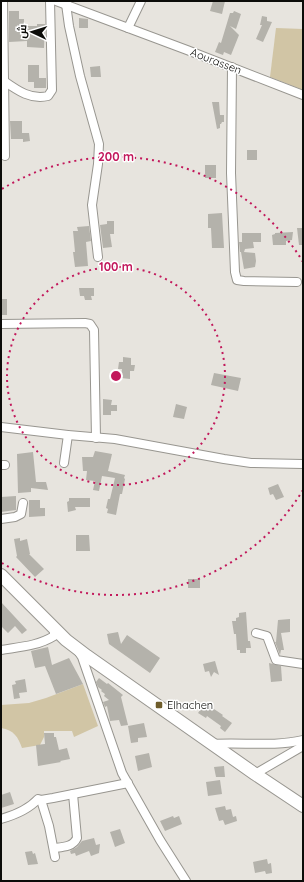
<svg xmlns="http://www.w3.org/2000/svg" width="304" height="882" viewBox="0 0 304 882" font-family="Quicksand,Cairo,sans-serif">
  <rect width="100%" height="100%" fill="#e7e4de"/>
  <g fill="#d1c5a5">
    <polygon points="276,28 303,29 303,90 270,77"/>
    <path d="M83,684L98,726L74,737L72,731H44V737L40,745L22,748C18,737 14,730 1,728V705L29,703L46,698Z"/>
  </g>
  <g fill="#b4b2ab">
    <polygon points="213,1 225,1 222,14 210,11"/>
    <polygon points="9,11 19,11 19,19 24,19 24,26 37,26 37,24 45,24 44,48 27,47 27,41 9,42"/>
    <polygon points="234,11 241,14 236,29 230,26 239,35 231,55 224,52 223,55 215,52 219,42 221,43 230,13 233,13"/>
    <polygon points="262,16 267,17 267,21 272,22 263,42 256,39 262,25 260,25"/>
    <polygon points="79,18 88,19 88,28 79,28"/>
    <polygon points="28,65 39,65 39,78 46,78 46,88 34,88 34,82 28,82"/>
    <polygon points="100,66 101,77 91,77 90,67"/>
    <polygon points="212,102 219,102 220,115 224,115 224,122 222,122 221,124 220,124 220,128 217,129"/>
    <polygon points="10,121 22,121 22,133 29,133 30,141 23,142 23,139 11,139"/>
    <rect x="247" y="150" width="10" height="10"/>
    <rect x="205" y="165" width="11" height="13"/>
    <polygon points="222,213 224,248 212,248 211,228 208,228 208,214"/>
    <polygon points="107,221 114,221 114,234 110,234 112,247 103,248 100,225 107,224"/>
    <polygon points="89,226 91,241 86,242 88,266 75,267 73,252 75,252 73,231 78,231 77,227"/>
    <polygon points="297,228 303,228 303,245 299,245"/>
    <polygon points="293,232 292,240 286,241 286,245 273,245 272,235 275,234 275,233"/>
    <polygon points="242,233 261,233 261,242 253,242 254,248 245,249 244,252 255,253 256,261 255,267 244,269 241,252 240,252 239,242 242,242"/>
    <polygon points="79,288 94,288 94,296 91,296 92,300 85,300 84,296 80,296"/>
    <rect x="1" y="299" width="6" height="16"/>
    <polygon points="123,357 131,358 131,365 135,365 134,371 130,371 130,379 121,378 122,369 118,369 119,362 123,362"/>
    <polygon points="214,373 241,378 238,391 211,385"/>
    <polygon points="103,399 112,400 111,405 117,405 117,411 111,411 111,415 103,415"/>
    <polygon points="176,404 187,407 184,419 173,417"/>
    <polygon points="95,451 112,454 108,471 125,475 124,478 125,479 122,494 120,494 116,515 107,513 108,509 106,508 108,499 110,499 115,478 102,476 99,491 93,490 95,481 86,480 87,471 83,471 82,457 93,457"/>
    <polygon points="33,452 36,482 46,482 48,490 31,488 31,492 18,493 17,454"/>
    <polygon points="278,484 284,497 276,500 273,494 270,495 268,488"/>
    <polygon points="16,496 16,510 1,512 1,497"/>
    <polygon points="69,498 90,498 90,507 75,507 76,510 68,512 67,502 69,501"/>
    <polygon points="29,500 40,500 40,508 45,508 45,516 29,517"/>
    <polygon points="76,535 89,535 90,551 76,551"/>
    <polygon points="20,538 20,541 27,539 30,554 29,554 44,569 35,577 16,557 17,556 14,539"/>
    <rect x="188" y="579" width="12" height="9"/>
    <polygon points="1,602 27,630 22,634 15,626 8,633 1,626"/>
    <polygon points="246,612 248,641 250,641 251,648 246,648 246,653 240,653 240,650 237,650 236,634 234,634 232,621 236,621 236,618 239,617 239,613"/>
    <polygon points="290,619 290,632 281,633 284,650 281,650 280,655 275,642 276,642 278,620"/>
    <polygon points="118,632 121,644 127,635 160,658 150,673 109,644 107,634"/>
    <polygon points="48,647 52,665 69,658 83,684 56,694 45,666 35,668 31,651"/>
    <polygon points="215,661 219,675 214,672 211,677 209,671 205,672 203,664"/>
    <polygon points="269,663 281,666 282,681 271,682"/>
    <polygon points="99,678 107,684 108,683 123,695 121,697 128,725 121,726 119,720 110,721 107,706 105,707 103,702 109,700 104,696 105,694 101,691 102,690 98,687 96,682"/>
    <polygon points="25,679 27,692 19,693 20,698 14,699 12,685 16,684 15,681"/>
    <polygon points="205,703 223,715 222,716 232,723 225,732 220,728 221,726 207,716 206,718 198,713"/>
    <polygon points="144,723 147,737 138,738 138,742 131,743 128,726"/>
    <polygon points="44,733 54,733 54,737 56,737 59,750 67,748 70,759 60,761 61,762 38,766 36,745 45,744"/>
    <polygon points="149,753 152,767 138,771 135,756"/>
    <polygon points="224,766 225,777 216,777 214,767"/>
    <polygon points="220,780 222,794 208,796 206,782"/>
    <polygon points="10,792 14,804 1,808 1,795"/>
    <polygon points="225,806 226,810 231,809 233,817 236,816 237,821 225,825 223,820 219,821 215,808"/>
    <polygon points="173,816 174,818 179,816 182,824 165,831 160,821"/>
    <polygon points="120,829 125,843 115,847 110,832"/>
    <polygon points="94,838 96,845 100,844 99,853 91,856 89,851 76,856 75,853 71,854 70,851 77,847 82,841"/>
    <polygon points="32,851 33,854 35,853 38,864 28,865 25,852"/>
    <polygon points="267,859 268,864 271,863 272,873 266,874 265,871 255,873 253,862"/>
  </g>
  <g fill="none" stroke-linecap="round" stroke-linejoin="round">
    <defs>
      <g id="street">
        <polyline points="3,1 5,156"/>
        <polyline points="56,1 187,50 303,95"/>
        <polyline points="67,1 66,4 69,26 80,76 99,144 98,164 92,205 98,257"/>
        <polyline points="128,28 141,1"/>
        <polyline points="232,67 231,173 235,272 237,280 244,281 297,282"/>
        <path d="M4,81C18,91 31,100 48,96L52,90L50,1"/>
        <polyline points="1,324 85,323 90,324 94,330 96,438"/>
        <polyline points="1,427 68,435 115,439 224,459 251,463 303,464"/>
        <polyline points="64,463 68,435"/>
        <polyline points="1,465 5,465"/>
        <polyline points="1,519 15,517 21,514 23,503"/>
        <polyline points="256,633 267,636 276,660 303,664"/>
        <path d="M1,650C19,647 38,646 54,636V629"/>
        <polyline points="78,651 82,657 122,773 160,840 186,881"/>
        <path d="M212,744C243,742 273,747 303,740"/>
        <polyline points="255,774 303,746"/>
        <polyline points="41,800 49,826 55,857"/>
        <path d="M1,819C15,815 28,810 38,799L41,800L53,798L128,783"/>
        <path d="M54,848C63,847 73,847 77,838L73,794"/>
      </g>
      <polyline id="secondary" points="1,575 66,640 87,656 255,774 303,806"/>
    </defs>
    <use href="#street" stroke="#989690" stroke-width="10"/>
    <use href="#secondary" stroke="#989690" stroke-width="14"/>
    <use href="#street" stroke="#fff" stroke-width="8"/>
    <use href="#secondary" stroke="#fff" stroke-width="12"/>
  </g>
  <g fill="none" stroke="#c2185b" stroke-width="2" stroke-dasharray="2 4">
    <circle cx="116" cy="376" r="109"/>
    <path d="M303 490A219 219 0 0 1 2 563M2 189A219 219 0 0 1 303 262"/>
  </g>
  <rect fill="#6f5d2b" stroke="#fff" stroke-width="1.5" x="155" y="701" width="8" height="8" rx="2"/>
  <g text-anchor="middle" stroke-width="3" stroke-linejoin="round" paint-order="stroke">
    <g font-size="11" fill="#0c0c09" stroke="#fff">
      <text transform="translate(216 61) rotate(21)" y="4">Aourassen</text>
    </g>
    <g font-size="11" fill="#0c0c09" stroke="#fff" text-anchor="start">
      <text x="167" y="709">Elhachen</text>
    </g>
  </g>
  <circle cx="116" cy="376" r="6" fill="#c2185b" stroke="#fff" stroke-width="2"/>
  <g font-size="12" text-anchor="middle" font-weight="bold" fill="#c2185b" stroke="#fff" stroke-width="3" stroke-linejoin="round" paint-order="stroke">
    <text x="116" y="161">200 m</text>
    <text x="116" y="271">100 m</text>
  </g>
  <rect width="304" height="882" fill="none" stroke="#0c0c09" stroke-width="4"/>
  <g transform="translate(32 32) rotate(274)" stroke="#ffffff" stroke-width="3" paint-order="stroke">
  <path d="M0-3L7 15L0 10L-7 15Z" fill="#0c0c09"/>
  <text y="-6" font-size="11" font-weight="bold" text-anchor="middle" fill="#0c0c09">ش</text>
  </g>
</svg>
